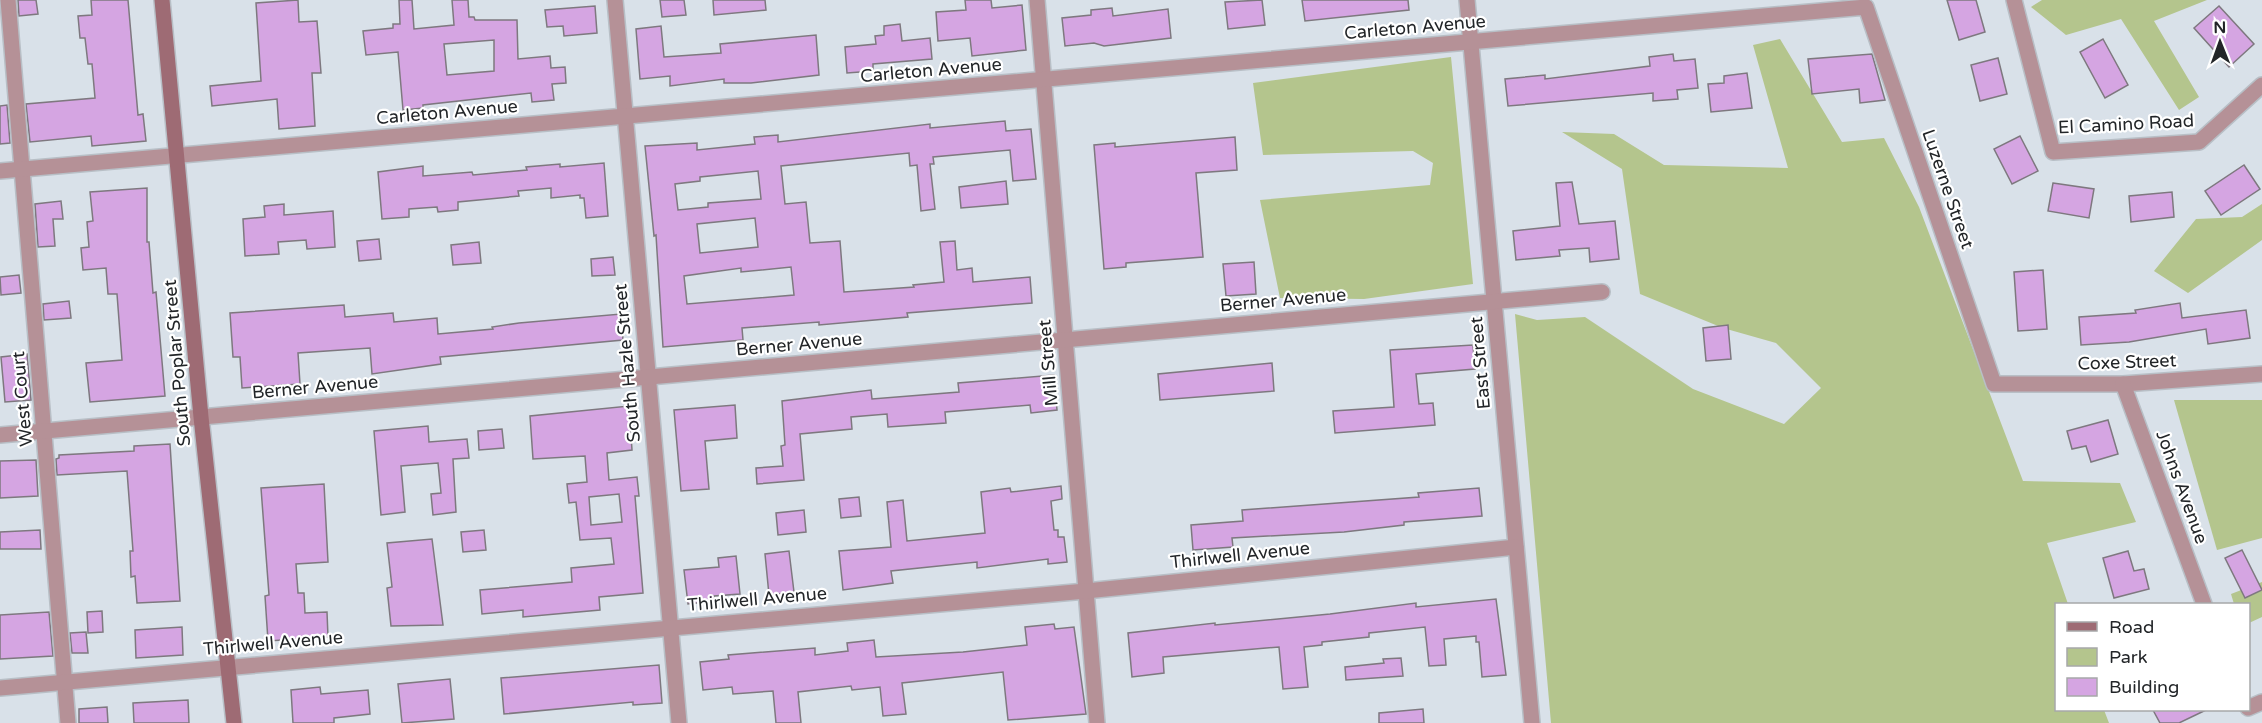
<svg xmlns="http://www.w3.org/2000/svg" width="2262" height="723" viewBox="0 0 2262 723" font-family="'Varela Round',sans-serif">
  <rect width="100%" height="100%" fill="#d9e1e9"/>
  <g fill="#b4c58d">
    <polygon points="2042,0 2207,0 2154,21 2199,97 2179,110 2121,19 2066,35 2031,7"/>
    <polygon points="1780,39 1842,142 1884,138 1919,207 2023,481 2120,483 2136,522 2047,543 2068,604 2056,604 2056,710 2104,710 2109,723 1551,723 1515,314 1537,320 1585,317 1693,389 1784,424 1821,388 1776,343 1723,328 1640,294 1622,169 1562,132 1614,134 1664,165 1788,168 1753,45"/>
    <polygon points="1451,57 1473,284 1364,299 1280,298 1260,200 1430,185 1433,163 1413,151 1263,155 1253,83"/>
    <polygon points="2262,204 2262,240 2188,293 2154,271 2196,219 2242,217"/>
    <polygon points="2174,400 2262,400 2262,538 2217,550"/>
    <polygon points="2262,582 2262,617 2249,623 2248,604 2234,604 2231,594"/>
  </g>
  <g fill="#d5a5e2" stroke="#7e787f" stroke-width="1.5" fill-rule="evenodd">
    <polygon points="18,0 36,0 38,14 19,16"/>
    <polygon points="91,0 128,0 138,115 143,114 146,141 92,146 91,136 30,142 26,104 95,98 92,64 88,64 85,38 80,38 78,16 92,15"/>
    <polygon points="298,0 299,22 317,21 321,73 312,73 315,126 279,129 277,99 212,106 210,86 261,81 256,3"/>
    <path d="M399,0H412L414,29L454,25L452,0H468L469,17H474L475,20H517L518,59L550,56L551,68L565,67L566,83L552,84L554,100L532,102L531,93L423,105V108L403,110L398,52L366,55L363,31L393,28V24H400ZM494,40V71L447,75L444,44Z"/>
    <polygon points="660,0 684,0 686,15 662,17"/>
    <polygon points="713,0 765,0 766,10 714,15"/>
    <polygon points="965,0 991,0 992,8 1022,5 1026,50 972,56 970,38 938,41 936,12 966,10"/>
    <polygon points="1262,0 1265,25 1228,29 1225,2"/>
    <polygon points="1302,0 1408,0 1409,10 1305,21"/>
    <polygon points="1947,0 1976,0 1985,32 1959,40"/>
    <polygon points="595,6 597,33 564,36 563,26 547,27 545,10"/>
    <polygon points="2219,6 2254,44 2229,67 2194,28"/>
    <polygon points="1112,8 1113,16 1168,9 1171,38 1104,46 1094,43 1065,46 1062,18 1091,15 1091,10"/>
    <polygon points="900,24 902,41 930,38 932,59 873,64 873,71 847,73 845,47 876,44 875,36 884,35 884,26"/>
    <polygon points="661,26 664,57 721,53 720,44 816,35 819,75 751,83 724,83 724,79 670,86 670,76 640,79 636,29"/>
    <polygon points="2103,39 2128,85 2105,98 2080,52"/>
    <polygon points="1673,54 1674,61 1695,59 1698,88 1677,90 1678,99 1653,101 1653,93 1508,106 1505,79 1545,75 1545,79 1650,66 1649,57"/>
    <polygon points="1872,54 1885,100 1860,103 1859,89 1812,94 1808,59"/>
    <polygon points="1998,58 2007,94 1980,101 1971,65"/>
    <polygon points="1747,73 1752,108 1711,112 1708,84 1724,83 1724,76"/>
    <polygon points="7,105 10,143 0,144 0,106"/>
    <path d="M1005,121L1006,131L1031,129L1036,179L1013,181L1010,150L933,157L934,164H930L935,209L921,211L917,165L910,166L909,153L781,166L785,204L806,202L810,243L840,241L844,292L914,287L913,285L944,282L940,242L955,241L957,270L972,268L973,282L1030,277L1032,303L907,313L908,317L819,325V322L742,328L743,340L663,347L656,235L654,236L645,146L697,143V150L755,144L754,137L778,135V142L930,124V128ZM758,171L761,199L708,203V207L678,210L675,184L700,181V177ZM755,218L758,247L700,253L697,224ZM791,267L794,295L687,304L684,276L741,268V272Z"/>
    <polygon points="2020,136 2038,171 2012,184 1994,149"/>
    <polygon points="1235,137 1237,170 1196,173 1203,257 1126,263 1126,267 1104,269 1094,145 1115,143 1115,147"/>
    <polygon points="604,163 608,216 586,218 584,198 580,198 580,195 551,198 551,188 518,191 519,196 458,202 458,210 438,212 437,207 409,209 409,217 382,219 378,172 423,166 423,176 472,172 473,175 527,170 526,167 560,164 560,167"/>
    <polygon points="2244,165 2260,189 2221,215 2205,191"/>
    <polygon points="1006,181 1008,204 961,208 959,187"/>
    <polygon points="1572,182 1579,224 1615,221 1619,259 1590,262 1589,248 1559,250 1560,256 1516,260 1513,231 1560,226 1556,183"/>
    <polygon points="2053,183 2094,189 2089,218 2048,211"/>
    <polygon points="147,188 147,242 149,242 153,293 156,292 165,396 90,402 86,363 122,360 117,294 108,294 106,268 83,270 81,248 89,247 87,222 93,221 90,192"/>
    <polygon points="2172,192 2174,217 2131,222 2129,196"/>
    <polygon points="61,201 63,219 53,219 55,246 38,247 35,204"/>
    <polygon points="284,204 284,215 333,211 335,247 307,249 306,240 278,242 279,254 245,256 243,219 265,217 264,206"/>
    <polygon points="379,239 381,259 359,261 357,241"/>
    <polygon points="479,242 481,263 453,265 451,245"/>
    <polygon points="613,257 615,275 592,276 591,259"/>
    <polygon points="1254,262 1256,294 1226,296 1223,264"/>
    <polygon points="2043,270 2047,329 2018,331 2014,272"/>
    <polygon points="19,275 21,293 1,295 0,277"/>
    <polygon points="69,301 71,318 44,320 43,304"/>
    <polygon points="2180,303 2182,318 2246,310 2250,338 2208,344 2206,329 2129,342 2081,345 2079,317 2136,313 2135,310"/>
    <polygon points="344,305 345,317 393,313 394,322 437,318 438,334 493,329 492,327 519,323 621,314 623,340 440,357 441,364 372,374 370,348 298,353 300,384 242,388 240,357 233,357 230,313"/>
    <polygon points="1728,325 1731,359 1706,361 1703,328"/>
    <polygon points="1473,345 1475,369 1416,374 1419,404 1433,403 1435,425 1335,433 1333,411 1394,407 1390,350"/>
    <polygon points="27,354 31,400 5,402 1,357"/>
    <polygon points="1272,363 1274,391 1160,400 1158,374"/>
    <polygon points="1054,375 1057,410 1031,413 1030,405 945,412 946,423 888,427 887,414 851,417 852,429 800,434 804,480 757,484 756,468 783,466 781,446 785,445 782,401 871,390 872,399 959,392 958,383"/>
    <polygon points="735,405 737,438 705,441 709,489 681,491 674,410"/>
    <path d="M629,406L632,450L607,453L609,480L637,477L639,496H635L643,593L599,597L600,610L523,617V610L482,614L480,590L572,582L571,568L614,564L611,538L580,540L576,502L569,503L567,484L587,482L585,456L533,459L530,416ZM619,494L622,522L591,525L589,497Z"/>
    <polygon points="2108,420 2118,454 2091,462 2086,446 2072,449 2067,431"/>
    <polygon points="428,426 429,442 467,439 469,458 453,459 456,512 433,515 431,494 441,493 438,463 401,466 405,512 381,515 374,431"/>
    <polygon points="502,429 504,448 479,450 478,431"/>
    <polygon points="170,444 180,601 137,603 135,576 131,577 130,551 133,551 127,471 57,475 56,459 59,458 59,455 134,451 134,446"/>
    <polygon points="36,460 38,496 0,498 0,461"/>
    <polygon points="324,484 328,562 296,564 298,593 304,593 305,613 327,612 328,637 268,641 265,596 269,595 261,488"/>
    <polygon points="1061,486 1062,499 1051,501 1054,530 1058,530 1058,537 1064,537 1067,562 1048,564 1048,559 977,568 977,562 891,571 893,583 843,590 839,551 891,547 887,502 903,500 907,541 985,533 981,492 1010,488 1011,492"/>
    <polygon points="1479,488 1482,516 1404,522 1404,525 1344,532 1232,538 1233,547 1193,550 1191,525 1243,521 1242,510 1419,497 1418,493"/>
    <polygon points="859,497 861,516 841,518 839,499"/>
    <polygon points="804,510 806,532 778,535 776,513"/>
    <polygon points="40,530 41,549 0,549 0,532"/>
    <polygon points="484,530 486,550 463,552 461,532"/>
    <polygon points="432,539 443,625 391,626 387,588 392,587 387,543"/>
    <polygon points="2242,550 2262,590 2245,598 2225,558"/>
    <polygon points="789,551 794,592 769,595 765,554"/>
    <polygon points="2128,551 2134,571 2144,569 2149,589 2114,598 2103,558"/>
    <polygon points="736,556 740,594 714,596 714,601 688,604 684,570 719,567 718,558"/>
    <polygon points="1496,599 1506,675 1482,677 1479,642 1476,642 1476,636 1444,639 1446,665 1429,666 1425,627 1369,633 1369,637 1322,642 1322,645 1304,647 1308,687 1283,689 1279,647 1163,657 1164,673 1132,677 1128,633 1215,623 1215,625 1330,614 1416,603 1416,607"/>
    <polygon points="102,611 103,632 88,633 87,612"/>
    <polygon points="49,612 53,656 0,659 0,615"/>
    <polygon points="1054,624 1055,629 1074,627 1086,714 1008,720 1003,672 902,683 906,714 883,716 880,687 852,690 851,686 798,692 801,723 776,723 773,691 733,694 732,687 703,690 700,662 729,659 728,655 815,648 815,655 848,651 847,643 874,640 876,657 963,652 1027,645 1025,627"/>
    <polygon points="182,627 183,655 136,658 135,630"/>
    <polygon points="86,632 88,653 72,653 70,633"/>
    <polygon points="1401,658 1403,676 1346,680 1345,667 1384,663 1383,659"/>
    <polygon points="659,665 662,703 633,705 633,702 504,714 501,678"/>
    <polygon points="450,679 454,719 402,723 398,684"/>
    <polygon points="320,687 321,694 368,690 370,714 334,718 334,723 293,723 291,690"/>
    <polygon points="188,700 189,723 134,723 133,703"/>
    <polygon points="107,707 108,723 79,723 79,709"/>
    <polygon points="1423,709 1424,723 1379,723 1379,713"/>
    <polygon points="2153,710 2206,710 2179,723 2160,723"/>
  </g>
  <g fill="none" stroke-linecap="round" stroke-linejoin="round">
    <defs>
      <g id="minor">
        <polyline points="8,0 68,723"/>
        <polyline points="615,0 679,723"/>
        <polyline points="1037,0 1097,723"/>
        <polyline points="1467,0 1532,723"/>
        <polyline points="2014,0 2053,152 2199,142 2262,85"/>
        <polyline points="0,171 1866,7 1994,384 2123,384 2262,374"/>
        <polyline points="2123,384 2204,604"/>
        <polyline points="0,435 1602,292"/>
        <polyline points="0,688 1086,591 1516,547"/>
        <polyline points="2248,708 2262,702"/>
      </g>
      <polyline id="secondary" points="162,0 201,417 234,723"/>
    </defs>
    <use href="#minor" stroke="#b8bfc6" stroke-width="18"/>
    <use href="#secondary" stroke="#b8bfc6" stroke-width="18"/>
    <use href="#minor" stroke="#b59197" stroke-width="15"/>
    <use href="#secondary" stroke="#9e6b74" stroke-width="15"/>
  </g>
  <g text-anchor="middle" stroke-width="4.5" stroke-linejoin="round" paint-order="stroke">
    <g font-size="18" fill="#222528" stroke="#fff">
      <text transform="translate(1415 27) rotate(-5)" y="6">Carleton Avenue</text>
      <text transform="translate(931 70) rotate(-5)" y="6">Carleton Avenue</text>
      <text transform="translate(447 112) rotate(-5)" y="6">Carleton Avenue</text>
      <text transform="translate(2126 124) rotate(-3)" y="6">El Camino Road</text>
      <text transform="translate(1948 189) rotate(71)" y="6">Luzerne Street</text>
      <text transform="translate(1283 300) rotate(-5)" y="6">Berner Avenue</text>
      <text transform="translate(799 344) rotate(-5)" y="6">Berner Avenue</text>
      <text transform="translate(2127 362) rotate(-2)" y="6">Coxe Street</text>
      <text transform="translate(177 363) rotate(-95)" y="6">South Poplar Street</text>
      <text transform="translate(627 363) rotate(-95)" y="6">South Hazle Street</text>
      <text transform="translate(1048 363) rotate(-95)" y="6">Mill Street</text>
      <text transform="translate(1480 363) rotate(-95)" y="6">East Street</text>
      <text transform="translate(315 387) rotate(-5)" y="6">Berner Avenue</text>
      <text transform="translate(22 399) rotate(-95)" y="6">West Court</text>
      <text transform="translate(2182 487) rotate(70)" y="6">Johns Avenue</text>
      <text transform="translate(1240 555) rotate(-6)" y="6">Thirlwell Avenue</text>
      <text transform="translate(757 599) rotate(-5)" y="6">Thirlwell Avenue</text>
      <text transform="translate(273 643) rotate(-5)" y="6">Thirlwell Avenue</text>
    </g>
  </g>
  <rect x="2055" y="603" width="195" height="108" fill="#ffffff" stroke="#a7a8a9" stroke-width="1.5"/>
  <rect x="2067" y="622" width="30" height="9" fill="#9e6b74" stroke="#a7a8a9" stroke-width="1.5"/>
  <text x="2109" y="633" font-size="18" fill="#222528">Road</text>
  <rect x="2067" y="648" width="30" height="18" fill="#b4c58d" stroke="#a7a8a9" stroke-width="1.5"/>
  <text x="2109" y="663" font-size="18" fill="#222528">Park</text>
  <rect x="2067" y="678" width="30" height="18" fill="#d5a5e2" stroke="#a7a8a9" stroke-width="1.5"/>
  <text x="2109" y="693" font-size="18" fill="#222528">Building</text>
  <g transform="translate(2220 42) rotate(359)" stroke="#ffffff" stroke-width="4.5" paint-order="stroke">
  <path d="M0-4.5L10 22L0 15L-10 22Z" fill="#222528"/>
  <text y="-9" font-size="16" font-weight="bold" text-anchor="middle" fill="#222528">N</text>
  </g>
</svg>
